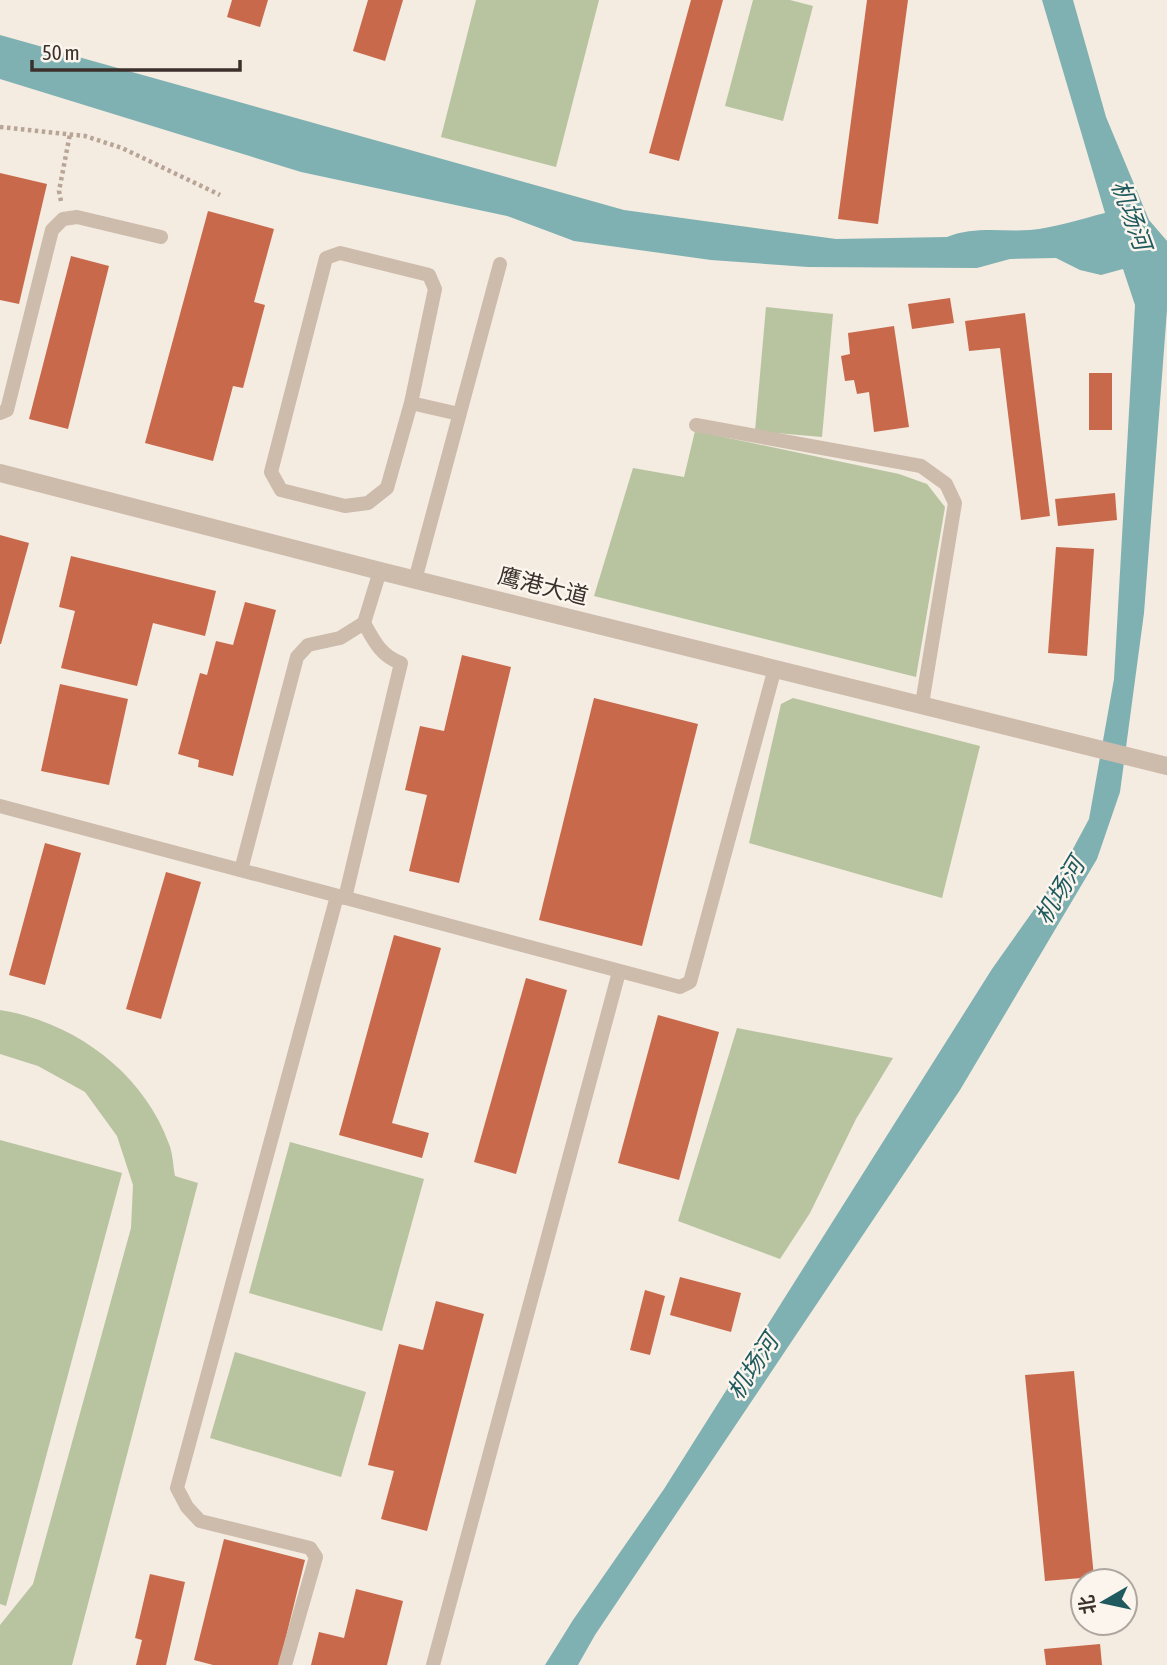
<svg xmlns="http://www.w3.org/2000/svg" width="1167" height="1665" viewBox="0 0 1167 1665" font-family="'Asap Condensed','Noto Sans SC',sans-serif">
  <rect width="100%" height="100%" fill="#f4ebe1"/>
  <g fill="#b8c4a0">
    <polygon points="476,0 599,0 556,167 441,137"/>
    <polygon points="753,0 790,0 813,6 783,121 725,106"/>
    <polygon points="766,307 833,314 822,437 755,431"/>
    <polygon points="695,431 899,474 927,484 945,507 916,677 594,596 633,468 684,477"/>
    <polygon points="793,698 980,746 942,898 749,843 781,704"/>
    <path d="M0,1010C74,1022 143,1072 169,1144C173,1154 173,1166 175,1176L198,1183L72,1665H0V1625L33,1584L131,1228L133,1185L117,1136L85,1092L38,1066L0,1054Z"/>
    <polygon points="737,1028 893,1058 856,1119 810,1213 780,1259 678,1221"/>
    <polygon points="0,1140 122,1173 6,1606 0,1604"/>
    <polygon points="290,1142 424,1179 382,1331 249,1293"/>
    <polygon points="235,1352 366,1392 341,1477 210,1438"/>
  </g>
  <path fill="#7fb0b2" d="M1042,0H1073L1106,117L1149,220L1167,241V310L1144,613L1120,792L1097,859L960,1090L595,1635L578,1665H545L573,1620L664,1489L992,969L1060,873L1089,819L1114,679L1135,305L1123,269L1101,275L1080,270L1056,258L1010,259L977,268L808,267L711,260L574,241L507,216L301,172L0,79V35L624,210L836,239L947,237C975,226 1001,232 1030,230C1054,228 1081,219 1105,213Z"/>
  <g fill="#c8694b">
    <polygon points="232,0 268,0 260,27 227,17"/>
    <polygon points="368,0 403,0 385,61 353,51"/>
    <polygon points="691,0 723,0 679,161 649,153"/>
    <polygon points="867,0 908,0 878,224 838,219"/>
    <polygon points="0,173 47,184 19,304 0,300"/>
    <polygon points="208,211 274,229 254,302 265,305 243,388 233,386 213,461 145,443"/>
    <polygon points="71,256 109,266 68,429 29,419"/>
    <polygon points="950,298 954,323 912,329 908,304"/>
    <polygon points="1025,313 1050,516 1021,520 1000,348 969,351 965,321"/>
    <polygon points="894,326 909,427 874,432 869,392 857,394 854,380 845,381 841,356 850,354 848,333"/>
    <rect x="1089" y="373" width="23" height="57"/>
    <polygon points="1115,493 1117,520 1058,526 1055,499"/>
    <polygon points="0,535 29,543 1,644 0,644"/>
    <polygon points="1056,547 1094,549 1087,656 1048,653"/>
    <polygon points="71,556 216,591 205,636 153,623 137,686 61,668 75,611 59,607"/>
    <polygon points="245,602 276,610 233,776 198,767 199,760 178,754 200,673 207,675 216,641 233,645"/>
    <polygon points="462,655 511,667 459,883 409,871 427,795 405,790 420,726 444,731"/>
    <polygon points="60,684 128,699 109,785 41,771"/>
    <polygon points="594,698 698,724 642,946 539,920"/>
    <polygon points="45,843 81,853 45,985 9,975"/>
    <polygon points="166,872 201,882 161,1019 126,1009"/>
    <polygon points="394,935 441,948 392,1123 429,1133 422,1158 339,1135"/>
    <polygon points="526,978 567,990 516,1174 474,1162"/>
    <polygon points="658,1015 719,1032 679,1180 618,1163"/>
    <polygon points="680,1277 741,1293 731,1332 670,1315"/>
    <polygon points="645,1290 665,1296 650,1355 630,1350"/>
    <polygon points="436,1301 484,1314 427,1531 381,1519 394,1471 368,1465 399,1344 423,1350"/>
    <polygon points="1074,1371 1094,1577 1045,1581 1025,1375"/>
    <polygon points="224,1539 305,1560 279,1665 213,1665 194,1660"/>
    <polygon points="150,1574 185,1582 166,1665 136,1665 142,1640 135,1638"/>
    <polygon points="356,1589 403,1601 387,1665 311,1665 319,1632 344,1638"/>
    <polygon points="1100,1644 1102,1665 1046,1665 1044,1649"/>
  </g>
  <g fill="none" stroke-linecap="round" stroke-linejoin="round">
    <g stroke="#b9a596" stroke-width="4.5" stroke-dasharray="3.5 3.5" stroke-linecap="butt">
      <polyline points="0,127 85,136 122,148 220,195"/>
      <polyline points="61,201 59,191 70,134"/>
    </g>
    <g stroke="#cdbbac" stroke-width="14">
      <polyline points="411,403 435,289 429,275 340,253 326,258 271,472 281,490 345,506 368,503 387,488 411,403 459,414"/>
      <polyline points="0,413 7,410 52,230 63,219 77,217 161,237"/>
      <polyline points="696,425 921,466 946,484 955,503 922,704"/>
      <polyline points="415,580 500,264"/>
      <polyline points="0,806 680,987 690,982 775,668"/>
      <polyline points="241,870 297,657 308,645 340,638 364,623 380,571"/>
      <path d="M345,898L401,663C381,656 374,641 364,623"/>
      <polyline points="285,1665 316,1557 310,1548 200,1521 187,1507 177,1488 337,896"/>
      <polyline points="433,1665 619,972"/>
    </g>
    <polyline stroke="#cdbbac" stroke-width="18" points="0,473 380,571 1167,766"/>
  </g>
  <g text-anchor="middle" stroke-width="5" stroke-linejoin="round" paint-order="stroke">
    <g font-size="23" fill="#3b302b" stroke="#fbf5ee">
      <text transform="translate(543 586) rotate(14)" y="8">鹰港大道</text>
    </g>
    <g font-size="24" font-style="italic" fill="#1f5a5e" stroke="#fbf5ee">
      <text transform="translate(1131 215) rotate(70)" y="8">机场河</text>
      <text transform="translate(1060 891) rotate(-59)" y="8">机场河</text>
      <text transform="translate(753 1367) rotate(-57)" y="8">机场河</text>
    </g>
  </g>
  <g transform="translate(1104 1602) rotate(261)"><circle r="33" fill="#fbf5ee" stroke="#aea6a0" stroke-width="2"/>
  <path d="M0-5L12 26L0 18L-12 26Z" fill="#1f5a5e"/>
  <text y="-10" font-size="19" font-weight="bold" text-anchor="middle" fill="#3b302b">北</text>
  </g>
  <path d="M32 60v10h208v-10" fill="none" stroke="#3b302b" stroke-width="3.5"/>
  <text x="42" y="60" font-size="21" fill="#3b302b" stroke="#fbf5ee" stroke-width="5" paint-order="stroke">50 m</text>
</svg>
